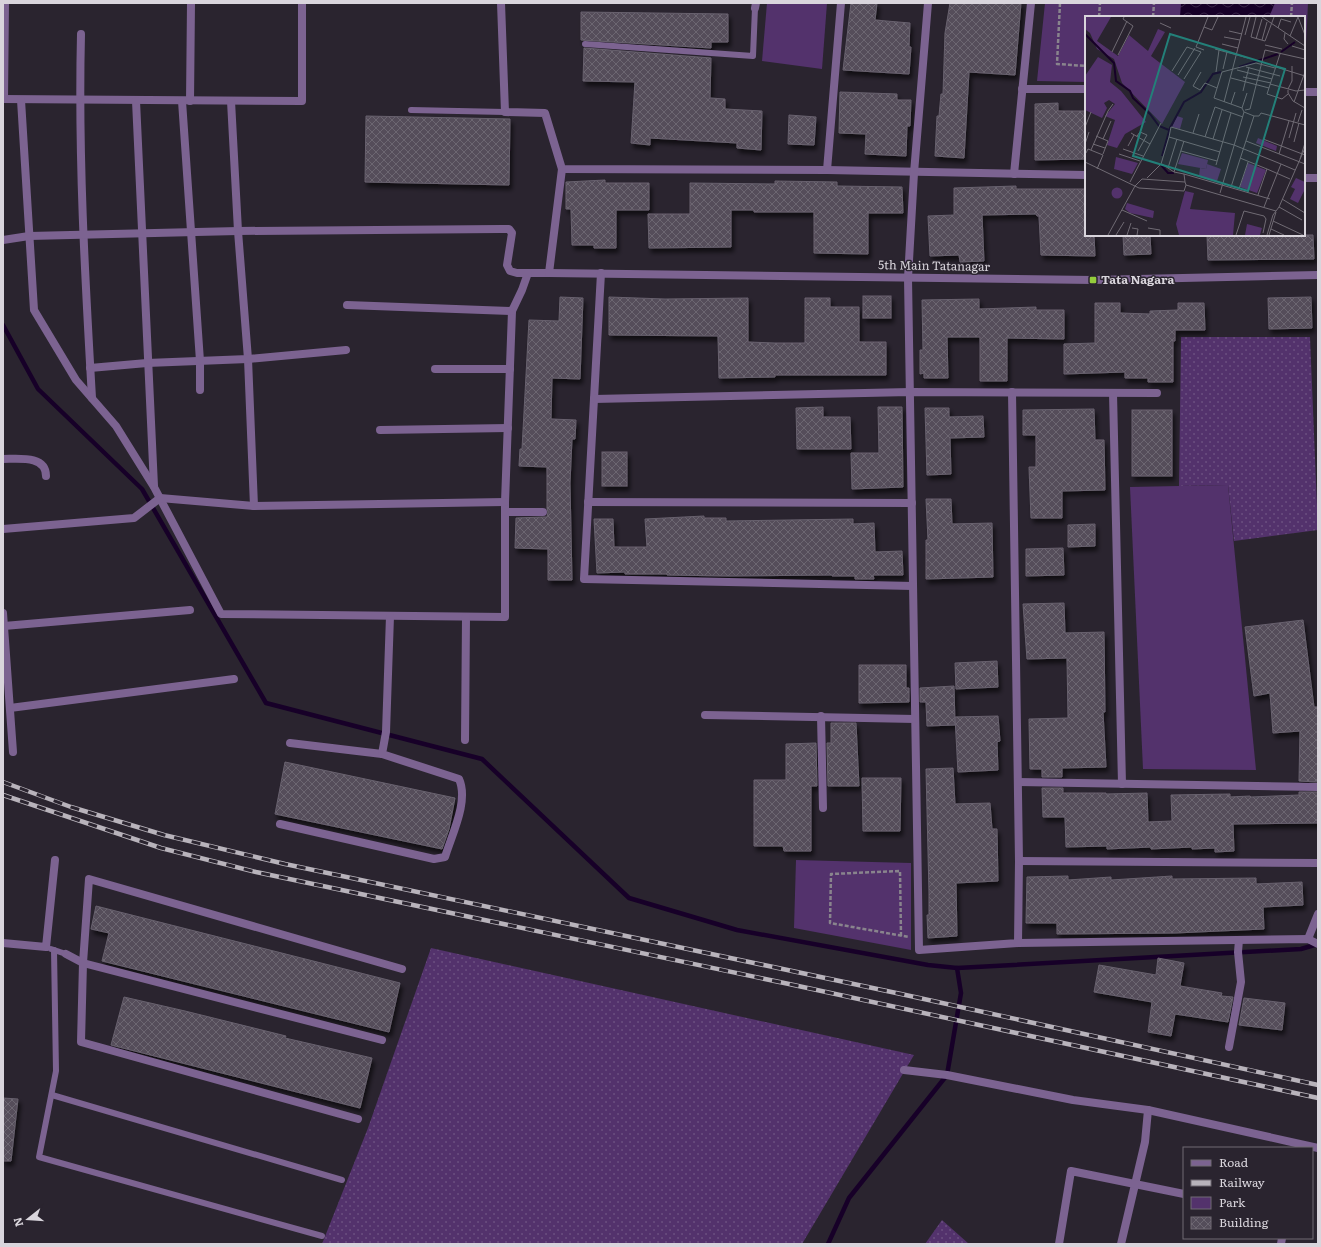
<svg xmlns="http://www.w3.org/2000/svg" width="1321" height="1247" viewBox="0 0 1321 1247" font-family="Literata,serif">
  <defs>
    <pattern id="grass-dots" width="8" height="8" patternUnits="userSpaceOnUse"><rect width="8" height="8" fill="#53326c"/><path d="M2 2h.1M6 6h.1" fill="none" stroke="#6b4f80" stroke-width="1.8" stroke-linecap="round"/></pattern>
    <pattern id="water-waves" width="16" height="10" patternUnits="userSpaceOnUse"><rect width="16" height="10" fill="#170028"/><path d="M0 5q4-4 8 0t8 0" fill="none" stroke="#382447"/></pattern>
    <pattern id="building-cross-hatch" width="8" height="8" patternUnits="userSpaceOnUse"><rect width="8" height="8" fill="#544d5a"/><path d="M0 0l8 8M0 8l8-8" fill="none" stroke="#6c6671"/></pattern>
    <filter id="shadow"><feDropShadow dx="2.5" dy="4.5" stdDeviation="2" flood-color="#0009"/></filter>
  </defs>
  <rect width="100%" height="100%" fill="#2a242f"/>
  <g fill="url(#grass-dots)">
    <polygon points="1181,337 1310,337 1318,530 1234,541 1228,485 1179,486"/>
    <polygon points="431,948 914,1055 802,1244 322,1244 368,1128"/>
    <polygon points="942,1220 969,1244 925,1244"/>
  </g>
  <g fill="#53326c">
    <polygon points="767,3 827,3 822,69 762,61"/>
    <polygon points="1045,3 1308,3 1304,85 1304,17 1086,17 1086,82 1037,81"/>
    <polygon points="1228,485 1256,770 1143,769 1130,487"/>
    <polygon points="796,860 911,863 911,950 794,928"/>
  </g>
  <polygon fill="url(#water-waves)" points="1181,3 1275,3 1269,17 1180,17"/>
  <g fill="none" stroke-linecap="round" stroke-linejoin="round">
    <g stroke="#170028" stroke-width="4.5">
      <polyline points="3,325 38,389 142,489 266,703 482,759 629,898 737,930 928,965 957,968 1301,949 1318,944"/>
      <polyline points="828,1244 849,1198 947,1075 961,993 957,968"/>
    </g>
  </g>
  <g fill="url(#building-cross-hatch)" stroke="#68616e" filter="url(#shadow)">
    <polygon points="851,3 877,3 875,20 910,23 909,47 911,47 909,74 843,70"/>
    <polygon points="950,3 1021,3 1015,75 969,72 964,158 935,156 937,116 939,116 941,94 943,94 945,33"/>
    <polygon points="581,12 728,14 728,42 711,42 711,48 581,40"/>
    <polygon points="584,48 711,58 710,98 725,99 725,109 762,111 761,150 737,148 737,143 650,138 650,145 631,143 635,82 583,81"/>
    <polygon points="840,92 897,94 897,100 911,100 910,126 907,126 906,156 865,154 866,134 839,133"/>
    <polygon points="1058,103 1058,111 1086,111 1086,159 1035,160 1035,104"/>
    <polygon points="789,115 816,117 814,145 788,144"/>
    <polygon points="366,116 510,119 509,185 365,182"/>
    <polygon points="605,180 605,183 649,183 649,210 616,210 616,248 594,248 594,245 572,245 571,209 566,209 566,182"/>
    <polygon points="775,181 837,182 837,186 902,187 903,213 868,213 868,254 814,253 814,212 754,212 754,210 731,210 731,247 649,248 648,214 690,214 690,183 775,184"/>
    <polygon points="1016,186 1016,189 1086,189 1086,235 1094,235 1095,256 1041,255 1039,216 1037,216 1036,214 982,215 984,261 960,262 959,255 930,256 928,216 954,215 954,188"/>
    <polygon points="1123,235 1150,235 1151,254 1124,255"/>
    <polygon points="1207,235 1313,235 1314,259 1208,260"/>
    <rect x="863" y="296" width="28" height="22"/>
    <polygon points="560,297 583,298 580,379 552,378 551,419 576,420 575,439 572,439 570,483 572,580 548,580 548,549 515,548 516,518 543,517 547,517 548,512 547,508 547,467 519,466 520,449 522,449 529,320 559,321"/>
    <polygon points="609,297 665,299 748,298 748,342 775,343 805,343 805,298 830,298 830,307 859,307 859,342 886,342 886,375 775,375 775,377 719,378 718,336 609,335"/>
    <polygon points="1311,297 1312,328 1269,329 1268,298"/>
    <polygon points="979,299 979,309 1036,307 1036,310 1064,310 1064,339 1007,338 1007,381 980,381 980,337 947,337 948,378 924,378 924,373 920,374 920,350 923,350 922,300"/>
    <polygon points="1095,303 1120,303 1120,313 1150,314 1150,311 1178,310 1178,303 1204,303 1205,330 1175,330 1175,341 1173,341 1173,382 1148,382 1148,378 1125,378 1125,372 1064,374 1064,344 1095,343"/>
    <polygon points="823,407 823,417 850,417 851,449 797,449 796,408"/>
    <polygon points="878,407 902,407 903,487 852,489 851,453 879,453"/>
    <polygon points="925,408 949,408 949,417 983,416 984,437 950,438 951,474 927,475"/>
    <polygon points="1094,409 1095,440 1104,440 1105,490 1062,491 1062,518 1031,518 1029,467 1036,467 1036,435 1023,435 1023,410"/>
    <rect x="1132" y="410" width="40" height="66"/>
    <rect x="602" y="452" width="25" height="34"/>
    <polygon points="926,499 951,499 952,524 992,523 993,577 926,579 926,540 928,540"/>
    <polygon points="704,516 704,518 726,518 726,521 853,519 853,524 874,523 875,552 902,551 903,575 873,575 874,579 855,579 855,576 832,576 832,575 729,576 667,575 667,574 625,574 625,572 597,573 594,519 613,519 614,547 647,547 645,519"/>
    <polygon points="1095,524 1095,546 1068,547 1068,525"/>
    <polygon points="1063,548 1064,575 1026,576 1026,549"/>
    <polygon points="1064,603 1065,633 1104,632 1105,712 1103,712 1106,767 1062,768 1062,777 1042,777 1042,769 1030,769 1029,719 1068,718 1067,658 1027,659 1023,604"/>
    <polygon points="1303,620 1314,707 1318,707 1318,782 1299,781 1300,731 1273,733 1270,693 1254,696 1245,627"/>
    <polygon points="997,661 998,687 956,689 955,663"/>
    <polygon points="859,665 906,665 906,688 909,688 909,702 859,703"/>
    <polygon points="954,686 955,725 927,726 926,702 920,702 920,688"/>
    <polygon points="998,716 1000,741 997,742 998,770 958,772 955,717"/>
    <polygon points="831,723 856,723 859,786 828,786 827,743 831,743"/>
    <polygon points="816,743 817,786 811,786 811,851 784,851 783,846 754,846 754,780 786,780 786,744"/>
    <polygon points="285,762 455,798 449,829 442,849 275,814"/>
    <polygon points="953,768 955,804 990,803 992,829 997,829 998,881 956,883 957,936 928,938 927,915 929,915 929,893 926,769"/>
    <polygon points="862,778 901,778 900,831 863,831"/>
    <polygon points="1042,788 1063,788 1063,793 1106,793 1106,794 1147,793 1148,822 1172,821 1171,795 1230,794 1230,797 1250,796 1251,797 1299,795 1299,792 1318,792 1318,823 1233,824 1234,851 1215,852 1215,848 1192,849 1192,847 1151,849 1151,847 1107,849 1107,846 1066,847 1065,817 1043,817"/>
    <polygon points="1068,876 1068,880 1111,877 1111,880 1172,876 1172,879 1256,878 1256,884 1302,882 1303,905 1263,907 1264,929 1175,933 1057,934 1057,923 1026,923 1027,877"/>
    <polygon points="96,906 400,983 389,1032 102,961 109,933 91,929"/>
    <polygon points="1158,958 1184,963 1180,986 1222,993 1221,996 1233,997 1228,1022 1175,1014 1171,1036 1148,1032 1152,1002 1094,992 1099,965 1156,975"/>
    <polygon points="124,997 185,1011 286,1036 285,1038 372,1058 360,1108 111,1045"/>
    <polygon points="1244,998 1285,1003 1282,1030 1239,1025"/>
    <polygon points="3,1098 18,1099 11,1161 3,1161"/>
  </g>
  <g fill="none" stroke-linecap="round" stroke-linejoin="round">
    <g stroke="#89848d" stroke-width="2.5" stroke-dasharray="4 2" stroke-linecap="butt">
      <polyline points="1060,3 1057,64 1086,66"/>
      <polyline points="1099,17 1100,3"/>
      <polyline points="1153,17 1154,3"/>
      <polyline points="1291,17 1292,3"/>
      <polyline points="901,936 900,871 831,874 830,923 909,937"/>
    </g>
    <g stroke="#7c6391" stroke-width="6">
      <polyline points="585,44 753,56 755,8"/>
      <polyline points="411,110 505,112"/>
      <polyline points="51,949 66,954"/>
      <polyline points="54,950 56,1071 39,1157 322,1236"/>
      <polyline points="52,1095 342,1180"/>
    </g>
    <g stroke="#7c6391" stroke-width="8">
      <polyline points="501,3 505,112 545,113 562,169 827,170 1086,175"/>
      <polyline points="928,3 914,173 908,278 919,950 1018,943 1019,861 1012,392"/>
      <polyline points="755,8 756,3"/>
      <path d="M81,34C78,155 85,277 92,398"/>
      <polyline points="1022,89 1086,89"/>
      <polyline points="1304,92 1318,92"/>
      <polyline points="3,99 302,101 302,3"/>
      <polyline points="4,99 5,3"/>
      <polyline points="21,100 34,310 76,380 116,426 154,487 221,614 505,617 505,502 512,311 522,290 528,273 549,273 562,169"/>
      <polyline points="136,101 154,486"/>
      <polyline points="182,101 200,361 200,390"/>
      <polyline points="190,101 191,3"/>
      <polyline points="231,101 238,231 248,359 254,506"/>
      <polyline points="827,170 841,3"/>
      <polyline points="1014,174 1031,3"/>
      <polyline points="1304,178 1318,178"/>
      <polyline points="3,240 29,236 238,231 500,229 509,229 512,233 507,265 510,271 517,273 528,273"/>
      <polyline points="549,273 1093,280 1318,275"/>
      <polyline points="601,273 584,579 913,586"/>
      <polyline points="347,305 512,311"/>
      <polyline points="90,368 147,363 248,359 346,350"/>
      <polyline points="435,369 510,369"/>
      <polyline points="1113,393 1122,784"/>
      <polyline points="594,399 910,392 1157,393"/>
      <polyline points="380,430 508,428"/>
      <path d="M3,459C18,459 46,455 46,476"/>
      <polyline points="588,502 912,503"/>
      <polyline points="505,512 543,512"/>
      <polyline points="3,529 134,518 160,498 254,506 505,502"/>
      <polyline points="3,613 13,752"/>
      <polyline points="4,626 190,610"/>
      <polyline points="10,708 234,679"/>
      <polyline points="705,715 915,719"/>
      <polyline points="821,716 823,808"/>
      <polyline points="465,740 466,617"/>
      <polyline points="290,743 382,754"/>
      <polyline points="1018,782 1318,787"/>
      <path d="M280,824L434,859L445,857C452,834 469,801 459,779L382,754L386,732L390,616"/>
      <polyline points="1019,861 1318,863"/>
      <polyline points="1308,939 1318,914"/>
      <polyline points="3,943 46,947 55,860"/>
      <polyline points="1018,943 1308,939 1318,944"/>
      <polyline points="66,954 83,963 382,1040"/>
      <polyline points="1229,1047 1241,982 1238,952 1239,940"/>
      <polyline points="904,1070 947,1075 1073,1100 1148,1110 1145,1142 1121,1244"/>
      <polyline points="1148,1110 1318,1148"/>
      <polyline points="358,1119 81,1042 83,963 89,879 402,969"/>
      <polyline points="1059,1244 1071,1171 1184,1194"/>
      <polyline points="1281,1244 1282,1238"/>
    </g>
    <defs>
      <g id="rail">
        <polyline points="3,782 71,807 164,835 285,864 901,994 1318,1085"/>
        <polyline points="3,795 161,848 256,872 789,984 1318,1098"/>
      </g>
    </defs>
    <use href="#rail" stroke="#b8b3bb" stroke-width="4.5"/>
    <use href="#rail" stroke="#2a242f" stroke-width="3" stroke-dasharray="9" stroke-linecap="butt"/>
  </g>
  <rect fill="#94cc3c" stroke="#2a242f" stroke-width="1.5" x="1089" y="276" width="8" height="8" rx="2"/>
  <g text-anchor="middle" stroke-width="3" stroke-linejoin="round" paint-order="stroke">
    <g font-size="12" fill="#d9d5dc" stroke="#2a242f">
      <text transform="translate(934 266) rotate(1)" y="4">5th Main Tatanagar</text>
    </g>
    <g font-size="12" font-weight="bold" fill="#d9d5dc" stroke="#2a242f" text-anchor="start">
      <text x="1101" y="284">Tata Nagara</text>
    </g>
  </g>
  <g transform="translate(1085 16)">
    <rect width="220" height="220" fill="#2a242f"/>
    <path d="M0,1H26L12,25L33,40L44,19L63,35L73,13L80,16L66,40L100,66L77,108L37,67L29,43L12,33L5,17L0,13ZM13,41L27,49L25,66L36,75L61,106L40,118L32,132L22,129L30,104L20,100L30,88L24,84L19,87L22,92L17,102L0,94V60ZM31,141L53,147L47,158L29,153ZM122,148L136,153L132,165L114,160L115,152L121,153ZM211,162L220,166V173L213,187L205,183L210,173L206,171ZM100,175L109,177L105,193L150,197L148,219H94L91,208ZM42,187L69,195L68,202L45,197L40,193Z" fill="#53326c"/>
    <path d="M92,100L98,102L95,113L87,111ZM173,122L192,130L191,135L171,127ZM97,137L123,144L121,153L93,148ZM163,147L181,154L172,177L155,171ZM26.5 177a5.5 5.5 0 1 1 11 0a5.5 5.5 0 1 1-11 0ZM162,208L177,212L175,219H160Z" fill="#53326c"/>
    <path fill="none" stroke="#170028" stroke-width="2" d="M0,18L29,47L31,65L45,75L48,82L65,98L74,110L84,114M196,36L210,26M154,51L193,38M77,140L85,112L99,86L116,76L128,58L136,56M76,149L83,157H89"/>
    <path fill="none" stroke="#706b74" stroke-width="1" d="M123,1L119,11L127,14L133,1M171,1L166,21L180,25L189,1M177,1L220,30M213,1L220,19M75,7L86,12M193,12L196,3L206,6M144,15L157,18M200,17L199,23L203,28M160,19L165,1M205,20L213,1M139,21L155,24M171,23L177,3M177,24L182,6M137,28L153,32M180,29L197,33M207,30L220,34M130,33L163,42M119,34L111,31L119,11M27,36L42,5M195,38L182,78L197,83L203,78M33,39L48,10L38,3L39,1M161,51L195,60M191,51L220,60M138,53L142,36M152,54L187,63M87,55L102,31L116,36L99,63M116,56L108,70L115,74L120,67L132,72M131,56L134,34M93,59L110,32M158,61L186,67M146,62L184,72M185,68L211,75L220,74M203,73L207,65V50M203,74V77L208,85L220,92M158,75L164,51M139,86L161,1M209,86L220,56M146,88L150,76M157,92L162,77M160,94L165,93L180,34L220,43M169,100L159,96L157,92L129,82L137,56L171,47L190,52M213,106L217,94M0,111L6,96M46,117L65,128L76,107M108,117L114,98M11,120L23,125L18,138M52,120L55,116L62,119L53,135M120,121L130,91L158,101M204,122L211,97M18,123L26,105M128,123L137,94M178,123L220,139M161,125L220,148M209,126L214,107M0,128L4,116M8,128L20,132M43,130L49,119M38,133L58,140M6,134L23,95L28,88M96,135L132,145M135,136L84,121L86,111L149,129L196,148M1,137L3,133L18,139L12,153M34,138L55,145M194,138L204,105M155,142L182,153L173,179M215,143L220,127M0,146L54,172L99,175L101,169L191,195M77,148L89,156L99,158L100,166M131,149L146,97M83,152L92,123M182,153L205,163M89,156L99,125M99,158L185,183M62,162L76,148L84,121M45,166L65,128M146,171L169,100H174L176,97L220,109M154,173L163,146M135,177L159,96M197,183L220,197M179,191L196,148L210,154M194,191L217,204M37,194L62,205M188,205L218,219M47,212L53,213L52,219M63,212L75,214V219M186,213L199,219M23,219L50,170L57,163L100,166L101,169M31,219L39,206M42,219L46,207M151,219L159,195L179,200L181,203L178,217M182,219L188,199L194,191L220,132M184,219L191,196"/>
    <path fill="#238079" fill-opacity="0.15" stroke="#238079" stroke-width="2" d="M85,18L200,53L163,175L48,140Z"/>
    <rect width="220" height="220" fill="none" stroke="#d9d5dc" stroke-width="2"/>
  </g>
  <rect width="1321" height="1247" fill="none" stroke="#d9d5dc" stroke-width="8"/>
  <rect x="1183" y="1147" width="130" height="92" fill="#2a242f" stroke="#706b74"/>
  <rect x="1191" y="1160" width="20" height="6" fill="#7c6391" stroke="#706b74"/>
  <text x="1219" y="1167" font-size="12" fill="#d9d5dc">Road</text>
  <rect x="1191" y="1180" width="20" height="6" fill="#b8b3bb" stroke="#706b74"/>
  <text x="1219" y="1187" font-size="12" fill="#d9d5dc">Railway</text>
  <rect x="1191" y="1197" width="20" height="12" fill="#53326c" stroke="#706b74"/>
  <text x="1219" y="1207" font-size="12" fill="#d9d5dc">Park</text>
  <rect x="1191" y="1217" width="20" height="12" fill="url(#building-cross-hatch)" stroke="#706b74"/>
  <text x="1219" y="1227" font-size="12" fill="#d9d5dc">Building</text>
  <g transform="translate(28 1219) rotate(253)" stroke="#2a242f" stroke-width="3" paint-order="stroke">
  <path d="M0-3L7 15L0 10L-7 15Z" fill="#d9d5dc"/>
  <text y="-6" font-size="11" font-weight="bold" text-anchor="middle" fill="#d9d5dc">N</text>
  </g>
</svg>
